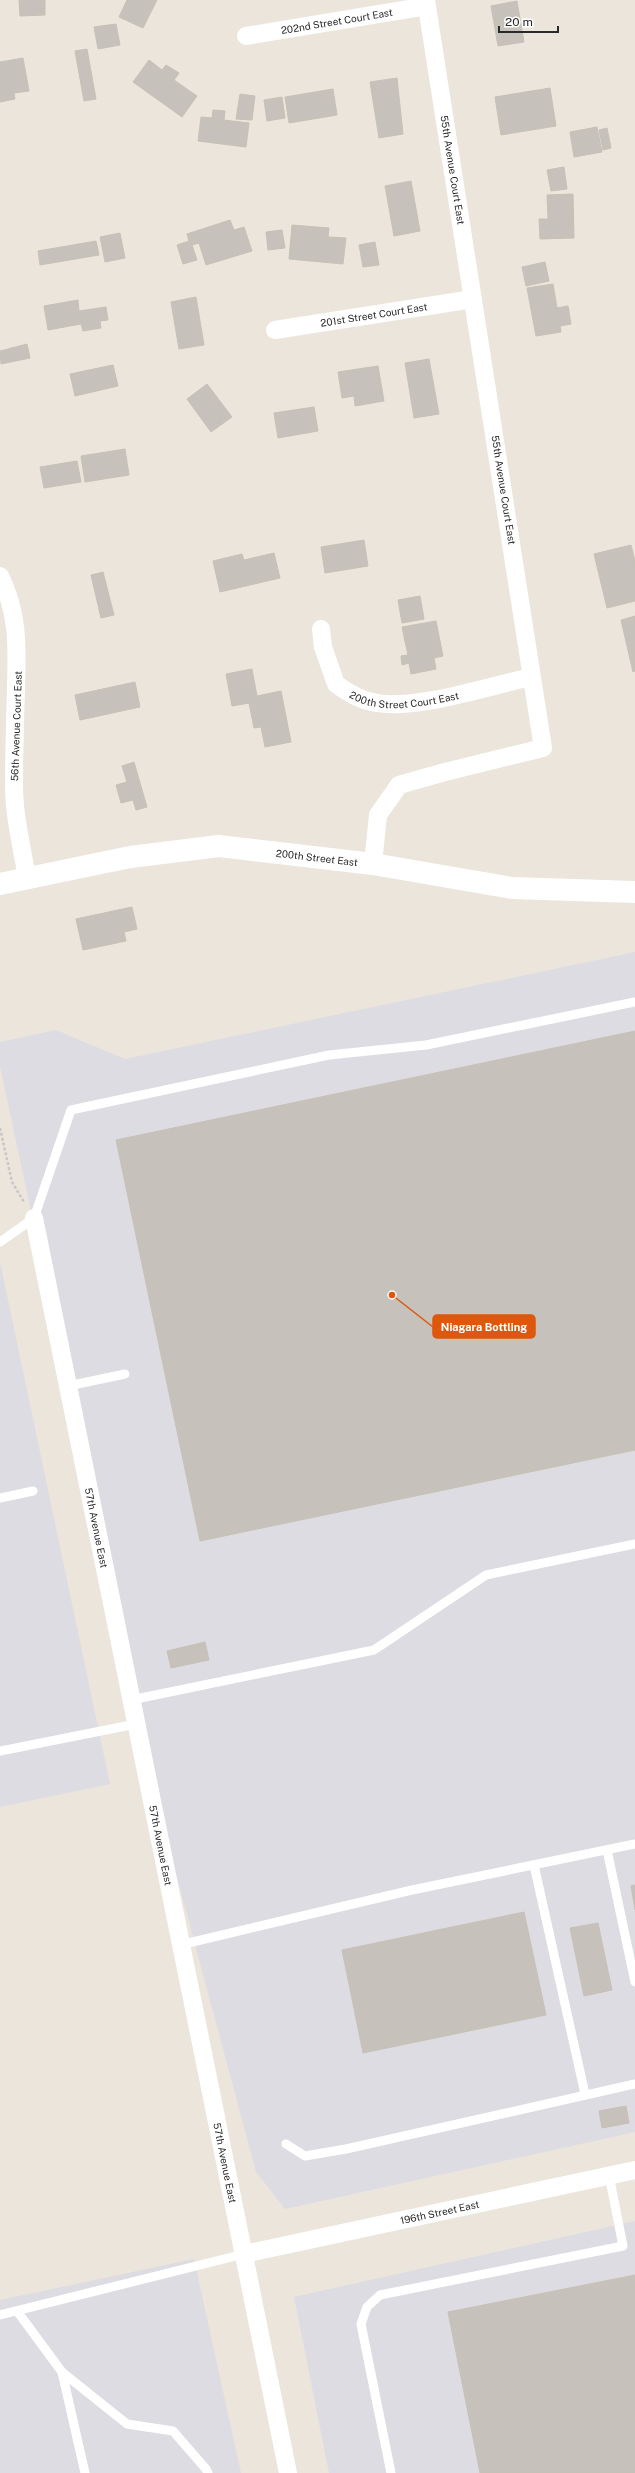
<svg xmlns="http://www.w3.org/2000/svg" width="635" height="2473" viewBox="0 0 635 2473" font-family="'Public Sans',sans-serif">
  <rect width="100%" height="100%" fill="#ebe5db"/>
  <g fill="#dedce3">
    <polygon points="635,952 635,2132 285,2209 256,2172 157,1803 0,1066 0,1042 56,1030 125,1059"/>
    <polygon points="0,1262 110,1784 0,1807"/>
    <polygon points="635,2221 635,2473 329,2473 294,2297"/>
    <polygon points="194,2259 241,2473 0,2473 0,2300"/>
  </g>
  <g fill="#c6c2bb" stroke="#c6c1b5">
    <polygon points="19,0 45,0 45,15 20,16"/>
    <polygon points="127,0 157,0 143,28 119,17"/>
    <polygon points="517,1 524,42 498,46 491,6"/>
    <polygon points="116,24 120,45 98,49 94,27"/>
    <polygon points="87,49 96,99 84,101 75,51"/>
    <polygon points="23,58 29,91 14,93 15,99 0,102 0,62"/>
    <polygon points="149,60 162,70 166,65 179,73 174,80 197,96 182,117 133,82"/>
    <polygon points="397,78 403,134 379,138 370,82"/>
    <polygon points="550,88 556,126 501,135 495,97"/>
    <polygon points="333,89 337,115 289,123 285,97"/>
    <polygon points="240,94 255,96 252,120 236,119"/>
    <polygon points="282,97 285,118 267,121 264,100"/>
    <polygon points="213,110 225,111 224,120 249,123 246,147 198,141 201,117 212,118"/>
    <polygon points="597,127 602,152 574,157 570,132"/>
    <polygon points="607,128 611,148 603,150 599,130"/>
    <polygon points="564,167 567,189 551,191 547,170"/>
    <polygon points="411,181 420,231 394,236 385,186"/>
    <polygon points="573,194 574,238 540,239 539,219 548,219 547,195"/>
    <polygon points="230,220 234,230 244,227 252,251 206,265 199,243 192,245 197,260 183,264 177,245 189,241 187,234"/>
    <polygon points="292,225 329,228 328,237 346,238 343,264 289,259"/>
    <polygon points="282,230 285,248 268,250 266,232"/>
    <polygon points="120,233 125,258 105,262 100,237"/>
    <polygon points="96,241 99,255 40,265 38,251"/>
    <polygon points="375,242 379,265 363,267 359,245"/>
    <polygon points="545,262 549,281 526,286 522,267"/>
    <polygon points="553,284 557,308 568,306 571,324 560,326 561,332 536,336 527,288"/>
    <polygon points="196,297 204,345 179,349 171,302"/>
    <polygon points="78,300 79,311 106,307 108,320 100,321 101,328 83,331 81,324 48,330 44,306"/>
    <polygon points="27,344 30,358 1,364 0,351"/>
    <polygon points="429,359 439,414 414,418 405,363"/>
    <polygon points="113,365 118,386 75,396 70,374"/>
    <polygon points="378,366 384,401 355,406 354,396 342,398 338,372"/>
    <polygon points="207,384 232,417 211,432 187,399"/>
    <polygon points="314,407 318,431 278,438 274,413"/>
    <polygon points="125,449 129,475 85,482 81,456"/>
    <polygon points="77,461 81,482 44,488 40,467"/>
    <polygon points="364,540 368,566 325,573 321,547"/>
    <polygon points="631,545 635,561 635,601 607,608 594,554"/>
    <polygon points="274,553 280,578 220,592 213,561 242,554 244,560"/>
    <polygon points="103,572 114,615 101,618 91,575"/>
    <polygon points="420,596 424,619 402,623 398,600"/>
    <polygon points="635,616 635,671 633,672 621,620"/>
    <polygon points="436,621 443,656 434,658 436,669 411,674 409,663 402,665 401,656 408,655 402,627"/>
    <polygon points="252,669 257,696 281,691 291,742 265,747 261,727 254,728 249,703 232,706 226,674"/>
    <polygon points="135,682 140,707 80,720 75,695"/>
    <polygon points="134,762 147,807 136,810 133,800 121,803 116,785 127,782 122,766"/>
    <polygon points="132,907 137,929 124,932 126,941 83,950 76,919"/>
    <polygon points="635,1031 635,1450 200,1541 116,1140"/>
    <polygon points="205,1642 209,1660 171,1668 167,1651"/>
    <polygon points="635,1885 635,1910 631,1886"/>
    <polygon points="524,1912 546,2015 363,2053 342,1950"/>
    <polygon points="598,1923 612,1990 584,1996 570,1928"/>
    <polygon points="626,2106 629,2123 602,2128 599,2111"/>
    <polygon points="635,2275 635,2473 480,2473 448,2312"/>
  </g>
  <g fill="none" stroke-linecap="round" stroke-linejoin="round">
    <polyline stroke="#c7c7c7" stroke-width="2.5" stroke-dasharray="3 2" stroke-linecap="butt" points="0,1128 12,1182 24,1202"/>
    <g stroke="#fff" stroke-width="9">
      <polyline points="0,1242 34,1218 71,1110 329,1055 426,1045 635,1002"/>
      <polyline points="68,1386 125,1374"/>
      <polyline points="0,1498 33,1491"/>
      <polyline points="131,1700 374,1650 486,1575 635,1544"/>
      <polyline points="0,1751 136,1724"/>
      <polyline points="607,1850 635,1982"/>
      <polyline points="534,1865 585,2094"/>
      <polyline points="180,1945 412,1890 635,1844"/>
      <polyline points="286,2144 305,2156 346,2149 635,2084"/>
      <polyline points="17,2311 62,2372 127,2424 173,2431 206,2469 208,2473"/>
      <polyline points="0,2315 244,2254"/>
      <polyline points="62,2372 85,2473"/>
      <polyline points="391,2473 361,2324 367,2307 380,2295 623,2246 609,2175"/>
    </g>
    <g stroke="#fff" stroke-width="18">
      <path id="s1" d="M246,36L427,6"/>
      <path id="s2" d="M275,330L473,299"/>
      <path d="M0,576C19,614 17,648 16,688C15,721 14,753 14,785C14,817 22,847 27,878"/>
      <path id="s3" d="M321,629L323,647L336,684C348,693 362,701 377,703C417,710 490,686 531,677"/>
      <polyline points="373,864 378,815 399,785 445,772 543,748 426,0"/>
      <path id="s4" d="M34,1218L288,2473"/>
      <path id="s5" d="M244,2254L635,2170"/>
    </g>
    <path stroke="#fff" stroke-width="22" id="s6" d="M0,884L130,857L219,846L373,864L512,888L635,892"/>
  </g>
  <g text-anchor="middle" stroke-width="4" stroke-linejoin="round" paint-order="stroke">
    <g font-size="10" fill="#292929" stroke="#fff">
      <text dy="4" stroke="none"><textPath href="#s1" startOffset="92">202nd Street Court East</textPath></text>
      <text transform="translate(453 170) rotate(81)" y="4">55th Avenue Court East</text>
      <text dy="4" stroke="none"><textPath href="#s2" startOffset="100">201st Street Court East</textPath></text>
      <text transform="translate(504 490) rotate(81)" y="4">55th Avenue Court East</text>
      <text dy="4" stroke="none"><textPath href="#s3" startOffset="130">200th Street Court East</textPath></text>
      <text transform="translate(16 726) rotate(-88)" y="4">56th Avenue Court East</text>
      <text dy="4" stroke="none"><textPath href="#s6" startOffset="321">200th Street East</textPath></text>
      <text dy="4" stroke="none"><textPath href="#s4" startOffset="316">57th Avenue East</textPath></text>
      <text dy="4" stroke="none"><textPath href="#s4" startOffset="640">57th Avenue East</textPath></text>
      <text dy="4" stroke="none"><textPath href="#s4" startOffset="964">57th Avenue East</textPath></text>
      <text dy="4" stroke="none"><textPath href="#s5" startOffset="200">196th Street East</textPath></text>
    </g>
  </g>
  <path fill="none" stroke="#de570d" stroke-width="1.5" d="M392 1295L433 1327"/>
  <circle fill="#de570d" stroke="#fff" stroke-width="1.5" cx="392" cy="1295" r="4"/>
  <rect fill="#de570d" stroke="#de570d" stroke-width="1.5" x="433" y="1315" width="102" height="23" rx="4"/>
  <g font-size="11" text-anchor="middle" font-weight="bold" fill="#fff">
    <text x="484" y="1331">Niagara Bottling</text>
  </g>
  <path d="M499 26v6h59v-6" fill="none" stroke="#292929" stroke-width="2"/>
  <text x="505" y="26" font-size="12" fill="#292929" stroke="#ffffff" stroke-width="3" paint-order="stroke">20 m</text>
</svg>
